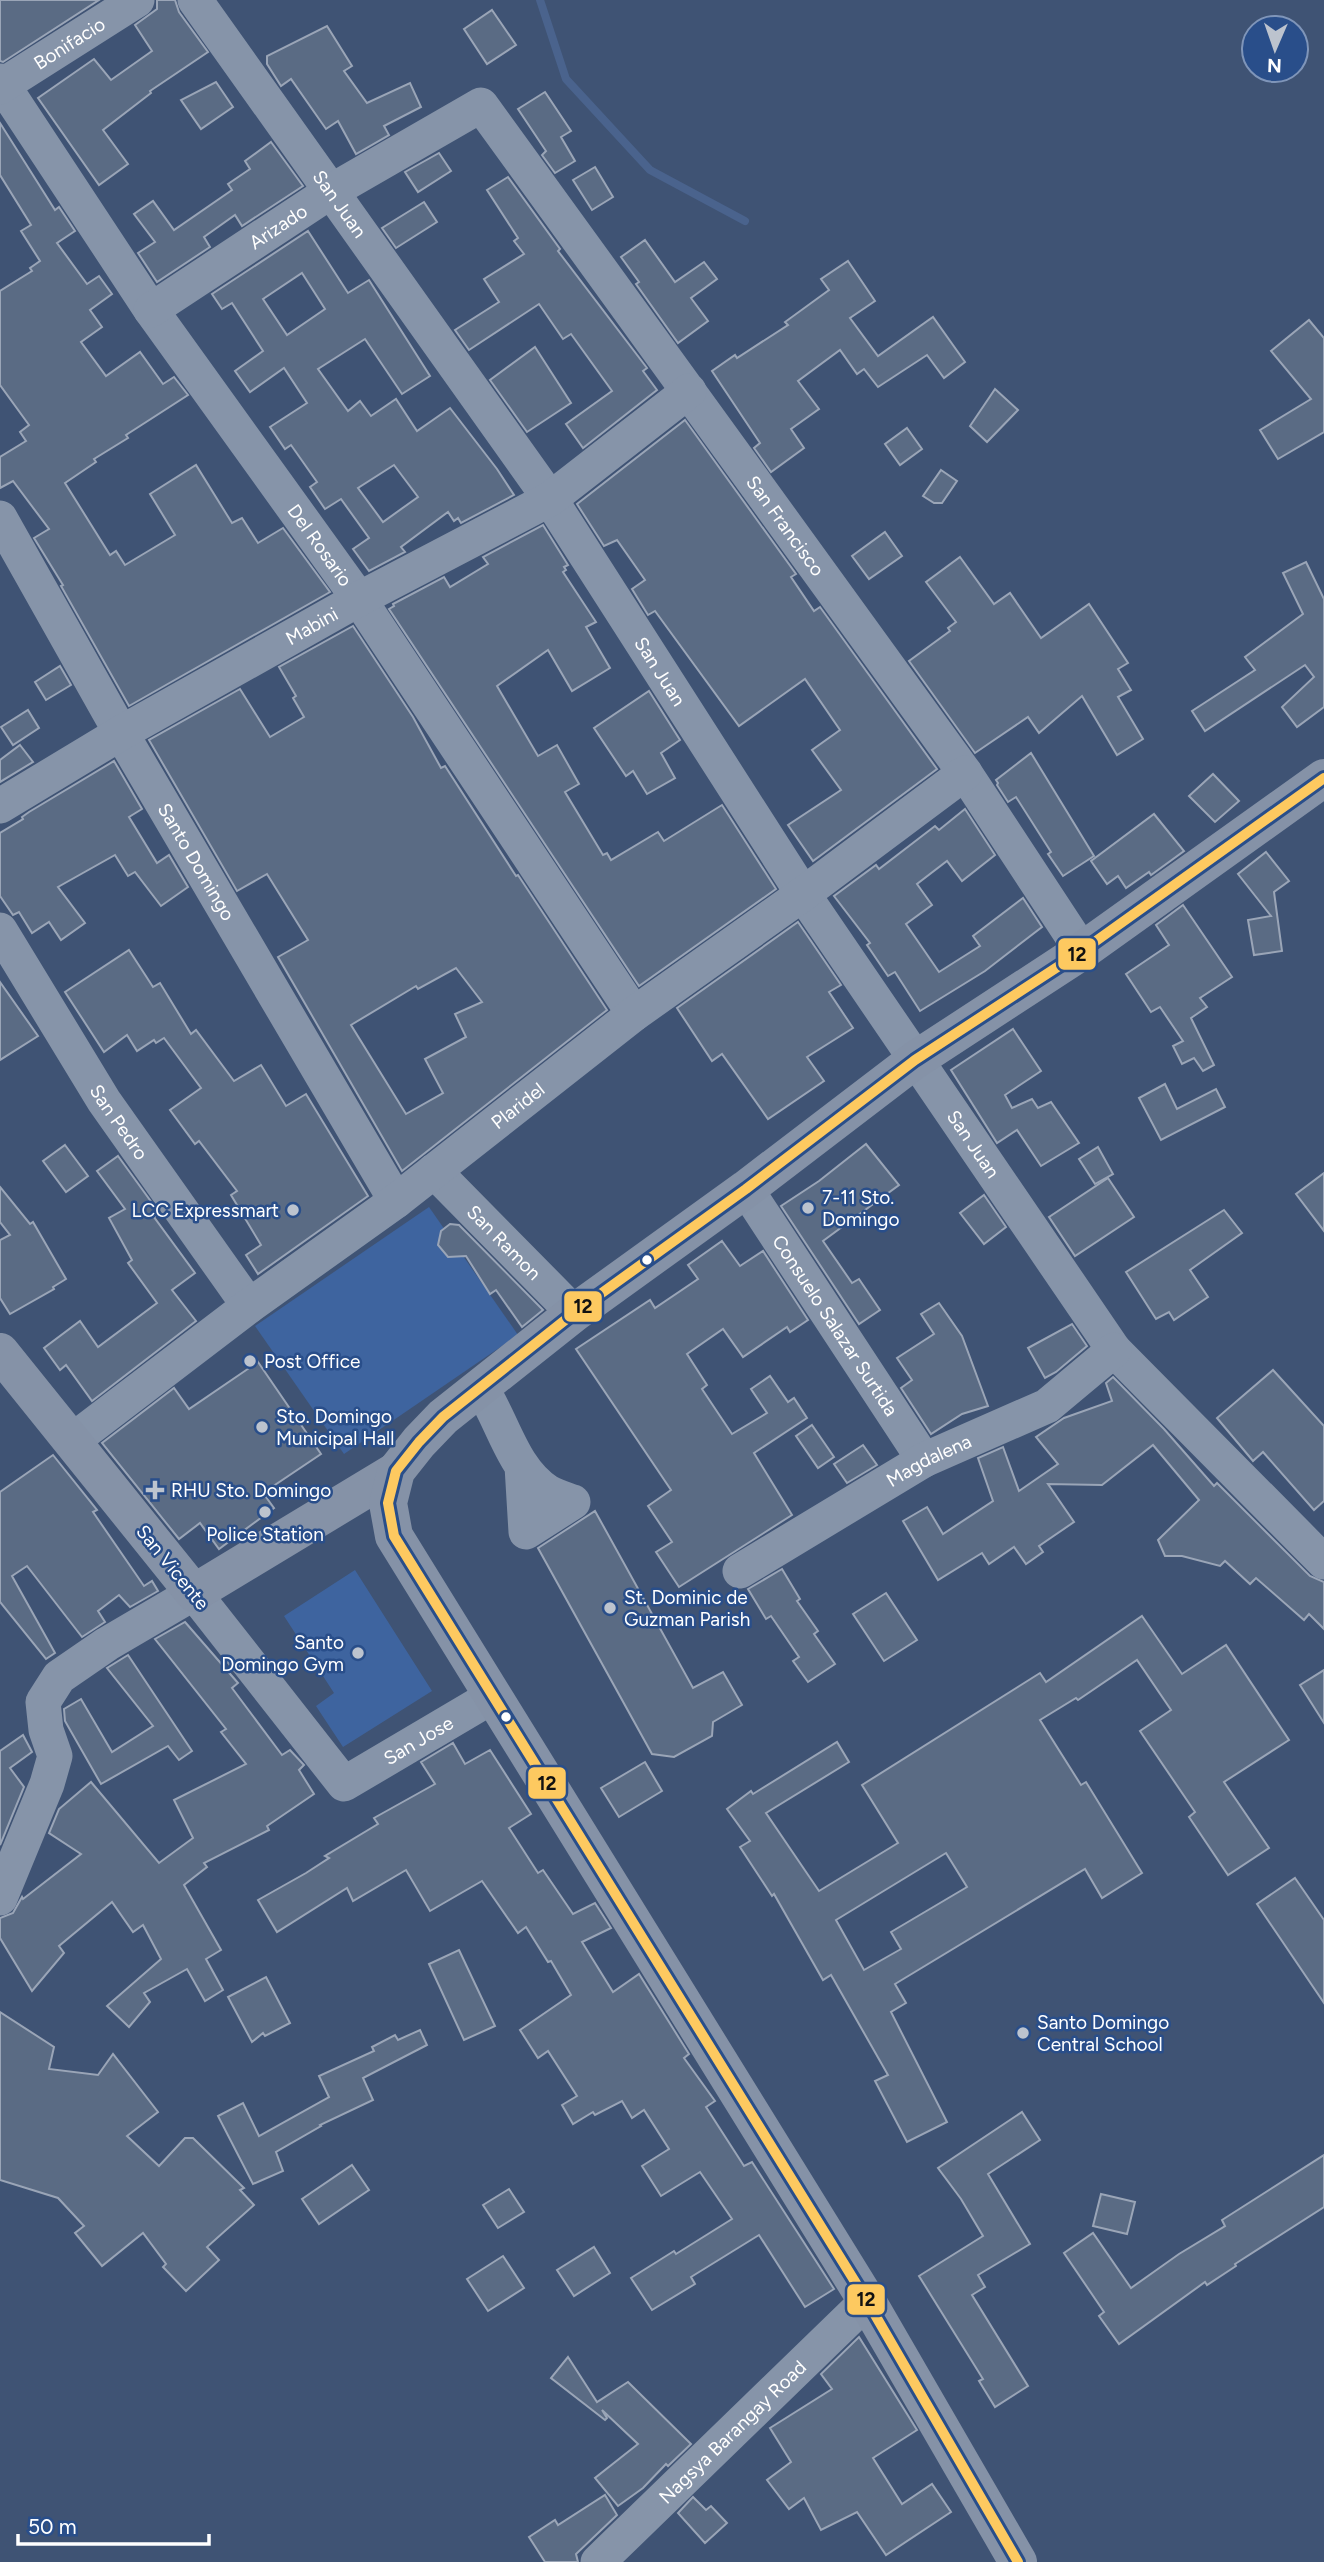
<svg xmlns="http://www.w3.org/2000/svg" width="1324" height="2562" viewBox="0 0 1324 2562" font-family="Figtree,sans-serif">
  <rect width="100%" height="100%" fill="#3f5374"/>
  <g fill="#3e649f">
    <polygon points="429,1207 518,1335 344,1454 255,1326"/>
    <polygon points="355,1570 432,1691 343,1747 316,1706 334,1693 284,1616"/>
  </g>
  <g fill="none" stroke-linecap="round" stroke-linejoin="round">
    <polyline stroke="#4a638d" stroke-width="8" points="540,0 566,79 650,170 745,221"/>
  </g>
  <g fill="#5a6b84" stroke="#9aa5b7" stroke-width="2" fill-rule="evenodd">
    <polygon points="0,0 99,0 3,62 0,61"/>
    <polygon points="157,0 175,0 179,12 208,52 150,91 151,93 103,130 128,164 99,185 38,98 94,59 111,80 152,51 135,25 157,9"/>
    <polygon points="492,10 516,45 487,64 464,29"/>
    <polygon points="327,26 352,66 344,71 367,103 410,83 421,107 384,126 389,135 356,154 338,121 326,129 291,79 281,86 267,64 267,56"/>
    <polygon points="216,82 233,107 201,129 181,100"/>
    <polygon points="545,92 571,131 561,137 575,161 555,173 542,155 546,151 518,109"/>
    <polygon points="0,123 55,210 59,207 75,231 57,243 87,284 99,276 112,294 90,310 102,327 81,342 106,376 140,352 163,384 174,377 188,395 126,435 128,438 94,459 96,462 65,483 110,555 116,551 125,565 175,535 150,494 196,465 232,523 242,518 258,543 283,528 330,592 129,706 61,586 63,585 34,538 49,529 13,481 0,488 0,457 26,441 20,432 29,425 0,385 0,291 32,271 30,268 40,261 21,231 31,225 0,175"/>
    <polygon points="271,142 303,186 242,226 235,215 204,237 210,247 157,282 138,253 155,242 134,214 153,201 174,230 232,190 228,184 250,169 245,161"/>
    <polygon points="439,153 451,171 418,192 405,172"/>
    <polygon points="595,167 613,197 592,210 573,180"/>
    <polygon points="508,177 560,249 558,251 647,368 643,371 657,390 583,448 566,424 612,391 571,334 563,339 539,304 469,350 455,330 499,302 484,279 524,254 514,241 518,238 487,190"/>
    <polygon points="424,202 437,222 396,248 382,228"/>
    <path d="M308,231L348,293L369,280L430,376L402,394L365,339L318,369L348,411L360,401L371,416L396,399L417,431L450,408L497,469L514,495L461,523L458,518L454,521L448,512L401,547L405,552L369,571L353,549L369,538L341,499L325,509L310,487L317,482L291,445L285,449L270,427L307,403L284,368L250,392L235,371L263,351L232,303L222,309L212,294ZM302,273L325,309L287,335L263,299ZM394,465L418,497L383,522L358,488Z"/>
    <polygon points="645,240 675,282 704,262 717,279 691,298 708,321 678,343 636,284 639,282 621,257"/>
    <polygon points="848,261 875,301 850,318 878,356 933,317 965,362 944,378 927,355 878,387 864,369 857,374 840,350 798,381 819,409 791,429 804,448 771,472 754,448 760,443 712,371 735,355 737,358 788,325 785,322 829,290 821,279"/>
    <polygon points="1309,320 1324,338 1324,432 1278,459 1260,430 1311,399 1271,351"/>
    <polygon points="535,347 571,403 527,432 490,380"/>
    <polygon points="995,389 1018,410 987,442 970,426"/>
    <polygon points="685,420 796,574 791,577 814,611 820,607 937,769 813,861 788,825 841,790 812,750 840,730 805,679 739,726 655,611 648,615 632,589 645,580 617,540 604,546 577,504"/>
    <polygon points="907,428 922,449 900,465 885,444"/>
    <polygon points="941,470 957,481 942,503 934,503 923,496"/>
    <polygon points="543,525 568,565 564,567 566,570 563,572 596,622 586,627 610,668 572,691 548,650 497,686 538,756 557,745 579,784 565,792 603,855 607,853 611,860 658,832 664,841 722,805 776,889 639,986 389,609 394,606 393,604 444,577 450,587 488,564 483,557"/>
    <polygon points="885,532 902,556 869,579 852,556"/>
    <polygon points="960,557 994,604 1010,593 1041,638 1089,604 1128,663 1118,669 1131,690 1118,697 1143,739 1117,755 1082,696 1039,733 1028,717 975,753 909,661 950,631 948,628 956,622 926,582"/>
    <polygon points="1306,562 1324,599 1324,707 1297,727 1282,707 1314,677 1305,665 1205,731 1192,711 1255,670 1245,657 1303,614 1283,573"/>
    <path d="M353,626L413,717L441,768L445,766L516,876L518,875L607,1010L402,1171L278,957L308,940L267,874L237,891L149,740L240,689L270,737L304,717L293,698L296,696L279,667ZM456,968L482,1002L455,1014L466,1037L425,1059L443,1093L406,1114L351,1025L416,986L418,989Z"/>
    <polygon points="60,666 71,685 46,700 35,682"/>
    <polygon points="649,691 680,740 661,753 675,778 647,794 633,771 626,776 594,728"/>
    <polygon points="28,710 39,728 13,745 1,727"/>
    <polygon points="20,745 33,762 0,782 0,760"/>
    <polygon points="1031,753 1094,856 1063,876 1048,854 1051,852 1016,797 1008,802 997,785 998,783 996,780"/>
    <polygon points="114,761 142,809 129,817 157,863 169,855 188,887 161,906 135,872 128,876 115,855 58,887 85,923 61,940 49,922 32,933 19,912 13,915 0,896 0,833 23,819 22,817 29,812"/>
    <polygon points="1213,774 1239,801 1215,822 1189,796"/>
    <polygon points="965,809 995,855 962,881 947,861 917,884 932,905 906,924 939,972 980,946 973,936 1023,898 1042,927 985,971 920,1011 895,972 888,976 867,945 870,943 834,896 876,865 879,869 935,826 939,830"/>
    <polygon points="1154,814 1184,851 1151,875 1149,872 1126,888 1118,876 1107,884 1091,861"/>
    <polygon points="1266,852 1289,881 1274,892 1282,951 1254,955 1248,920 1271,916 1238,874"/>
    <polygon points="1183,905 1232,977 1200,998 1207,1007 1191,1018 1214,1065 1203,1071 1194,1058 1182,1064 1173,1046 1183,1041 1160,1007 1151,1012 1126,974 1169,945 1156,925"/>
    <polygon points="798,922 841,985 829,992 853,1028 807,1057 824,1081 768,1119 722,1054 712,1061 677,1008"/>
    <polygon points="129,950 153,987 160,983 191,1034 196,1030 234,1081 261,1065 286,1106 306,1094 368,1196 258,1274 246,1255 261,1245 231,1195 237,1191 199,1141 195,1144 170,1110 201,1088 164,1038 156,1043 154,1040 137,1051 127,1035 104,1052 65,992"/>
    <polygon points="0,982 38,1036 0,1060"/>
    <polygon points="1013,1029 1041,1071 1005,1095 1012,1108 1032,1099 1038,1108 1051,1102 1079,1143 1041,1166 1017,1130 997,1143 951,1070"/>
    <polygon points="1165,1084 1177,1109 1216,1089 1225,1107 1161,1140 1139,1098"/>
    <polygon points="866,1144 899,1185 823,1241 852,1283 859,1279 880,1310 859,1324 781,1206 819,1181"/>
    <polygon points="65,1145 88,1176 66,1192 43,1161"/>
    <polygon points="1098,1147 1113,1174 1095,1184 1079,1159"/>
    <polygon points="118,1156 160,1214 154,1217 195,1273 172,1290 196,1321 92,1401 66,1365 60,1370 44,1348 80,1321 98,1347 157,1303 128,1263 132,1260 109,1218 125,1209 97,1171"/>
    <polygon points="1324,1173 1324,1231 1296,1194"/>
    <polygon points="1108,1178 1134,1217 1075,1256 1049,1217"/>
    <polygon points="0,1187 30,1224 33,1222 66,1279 53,1287 54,1289 10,1314 0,1298 0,1240 10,1235 0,1222"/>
    <polygon points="984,1195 1006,1227 984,1244 960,1213"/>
    <polygon points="1224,1210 1242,1233 1190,1270 1208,1297 1174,1320 1169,1312 1156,1319 1126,1272"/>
    <polygon points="450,1224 459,1225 543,1310 522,1327 496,1290 490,1294 466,1256 448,1257 438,1245 441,1231"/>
    <polygon points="722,1241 740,1266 763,1251 808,1320 790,1332 787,1327 743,1357 723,1329 687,1354 707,1385 702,1389 732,1434 767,1413 751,1389 770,1376 788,1402 794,1398 807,1418 754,1453 792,1515 679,1587 656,1552 672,1542 648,1506 671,1490 576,1349 650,1300 655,1308 698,1279 688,1265"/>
    <polygon points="939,1303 962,1336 988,1406 962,1414 931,1434 901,1388 912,1380 897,1358 934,1334 921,1314"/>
    <polygon points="1072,1324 1087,1346 1056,1372 1045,1378 1028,1348"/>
    <polygon points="258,1362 321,1454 263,1493 274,1508 219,1549 200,1523 179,1539 102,1443 174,1388 189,1409"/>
    <polygon points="1273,1370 1324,1426 1324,1501 1314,1510 1263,1452 1253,1461 1217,1418"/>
    <polygon points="1113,1377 1164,1429 1214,1486 1217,1483 1310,1576 1324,1582 1324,1629 1309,1614 1304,1620 1256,1578 1250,1584 1225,1561 1220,1566 1182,1556 1165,1556 1158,1540 1199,1500 1153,1445 1102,1485 1048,1484 1074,1522 1039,1546 1043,1552 1026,1564 1014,1547 989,1564 982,1553 938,1580 903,1521 927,1507 943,1534 993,1501 978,1458 1003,1447 1019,1491 1058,1464 1036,1437 1064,1418 1112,1401 1106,1383"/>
    <polygon points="812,1425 834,1457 818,1468 796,1436"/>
    <polygon points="863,1445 877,1465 847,1483 834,1464"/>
    <polygon points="53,1455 97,1510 93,1512 144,1586 152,1581 158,1591 130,1607 119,1595 98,1611 105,1622 82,1637 27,1566 12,1576 55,1653 46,1659 0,1602 0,1492"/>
    <polygon points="595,1511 693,1688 723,1672 742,1705 713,1722 712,1736 674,1757 652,1754 538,1548"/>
    <polygon points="782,1569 800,1599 797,1601 818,1631 814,1634 835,1664 808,1682 793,1661 799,1657 771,1616 766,1619 748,1589"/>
    <polygon points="886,1593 917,1640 884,1661 853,1614"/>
    <path d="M1142,1616L1182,1674L1226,1645L1289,1740L1224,1782L1269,1848L1228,1875L1189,1817L1195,1812L1140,1731L1171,1710L1137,1660L1078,1700L1076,1698L1040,1720L1081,1785L1086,1782L1142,1873L1102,1898L1085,1869L895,1984L906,2003L891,2012L947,2122L907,2142L875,2081L888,2075L831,1975L823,1980L774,1894L772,1896L740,1847L750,1841L727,1809L751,1791L753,1794L837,1742L849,1762L766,1813L819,1891L898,1843L862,1785L1040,1673L1046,1682ZM946,1853L967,1887L891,1932L901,1949L864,1970L836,1920Z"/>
    <polygon points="185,1622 238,1683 232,1688 282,1755 290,1750 304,1765 299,1770 314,1794 267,1826 269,1830 204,1863 207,1867 184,1885 221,1950 206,1959 223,1990 205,2001 187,1969 144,1993 150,2002 129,2027 107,2006 161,1959 143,1925 133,1932 112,1902 59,1946 64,1953 32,1991 0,1938 0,1918 13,1913 22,1897 23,1899 81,1854 49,1833 59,1809 91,1782 159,1863 193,1838 174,1800 246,1764 221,1732 226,1729 155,1639"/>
    <polygon points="128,1655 192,1751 179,1760 168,1746 101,1784 65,1721 64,1709 81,1699 112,1752 153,1726 107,1668"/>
    <polygon points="1324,1670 1324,1723 1300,1685"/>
    <polygon points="23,1735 32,1752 10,1768 24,1787 0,1845 0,1751"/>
    <polygon points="453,1743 465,1764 490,1750 531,1814 509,1828 538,1873 543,1870 573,1914 595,1903 611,1928 582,1942 613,1992 639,1974 689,2054 684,2058 715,2101 706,2107 744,2166 752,2162 834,2289 805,2307 759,2235 691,2277 695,2284 652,2310 631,2278 674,2251 676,2254 732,2219 700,2172 661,2196 642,2166 669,2149 644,2110 632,2118 622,2101 595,2115 593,2112 573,2124 562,2105 577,2096 548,2051 538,2058 520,2030 571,1995 551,1961 548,1962 526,1927 518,1933 482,1881 430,1911 406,1870 353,1901 347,1888 277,1932 258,1900 306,1873 329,1858 325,1856 378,1824 374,1818 435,1784 421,1762"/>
    <polygon points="645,1762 662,1791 619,1817 601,1788"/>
    <polygon points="1295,1878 1324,1920 1324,2003 1257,1904"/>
    <polygon points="459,1950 495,2026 464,2040 429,1964"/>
    <polygon points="266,1977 290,2023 265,2036 263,2033 252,2042 228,1997"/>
    <polygon points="0,2012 54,2047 49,2069 98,2075 113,2054 158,2112 127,2136 159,2166 185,2138 193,2138 244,2188 240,2190 254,2205 207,2247 219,2260 186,2291 163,2267 166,2264 143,2233 102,2266 75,2233 84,2226 58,2198 0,2180"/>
    <polygon points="420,2030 427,2045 363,2078 373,2100 320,2125 321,2126 276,2152 283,2171 253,2184 218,2116 243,2103 259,2136 329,2097 319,2076 374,2051 372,2047 395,2035 398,2040"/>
    <polygon points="1022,2112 1040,2140 988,2174 1030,2244 978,2275 985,2287 972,2295 1028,2386 995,2407 979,2381 983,2379 919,2276 983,2236 961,2199 938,2168"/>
    <polygon points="1324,2155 1324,2207 1235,2264 1236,2266 1207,2285 1205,2282 1119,2344 1099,2316 1104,2312 1064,2253 1093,2233 1131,2288 1179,2254 1225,2226 1222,2220"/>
    <polygon points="352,2165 369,2190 319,2224 302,2199"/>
    <polygon points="509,2189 524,2212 498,2228 483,2205"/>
    <polygon points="1101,2194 1135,2202 1127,2234 1093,2226"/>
    <polygon points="594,2247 610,2273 574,2296 557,2270"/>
    <polygon points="503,2256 524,2288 488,2311 467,2279"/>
    <polygon points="859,2337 917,2430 873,2458 902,2504 932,2484 951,2512 886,2555 857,2512 821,2530 804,2498 789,2509 767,2480 791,2462 770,2428 832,2389 821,2374"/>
    <polygon points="568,2357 597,2402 628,2382 691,2444 668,2466 666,2464 643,2488 618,2506 595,2478 638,2444 602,2410 607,2418 605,2420 551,2378"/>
    <polygon points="605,2495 617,2515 576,2554 578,2562 545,2562 529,2537 555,2520 558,2525"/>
    <polygon points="693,2497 706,2510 711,2506 727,2523 705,2543 678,2513"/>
  </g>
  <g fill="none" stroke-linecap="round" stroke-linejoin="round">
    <g stroke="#8694a9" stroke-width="35">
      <path id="s1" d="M195,0L550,499L803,894L1114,1350L1324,1562"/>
      <path id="s2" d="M0,81L151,310L359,599L634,1014"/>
      <path id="s3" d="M0,87L137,0"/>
      <path id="s4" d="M151,310L330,192L481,105L965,773L1082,951"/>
      <path id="s5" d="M0,518L121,733L396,1201"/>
      <path id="s6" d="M0,806L121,733L359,599L550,499L689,391"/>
      <path id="s7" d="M0,930L104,1101L249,1306"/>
      <path id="s8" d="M434,1171L574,1313"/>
      <path id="s9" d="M746,1189L924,1460"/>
      <path d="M481,1388C503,1421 512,1469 548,1492C555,1496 565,1499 573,1502L526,1532L522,1466"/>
      <path id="s10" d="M72,1441L249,1306L396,1201L634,1014L803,894L965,773"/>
      <path id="s11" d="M740,1571L924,1460L1047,1406L1114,1350"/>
      <path id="s12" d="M0,1898L47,1784L55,1756L46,1730L43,1702L59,1677L107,1644L194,1593L344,1784L493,1696"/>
      <path id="s13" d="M598,2562L867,2301"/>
    </g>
    <g stroke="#8592a7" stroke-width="38">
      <polyline points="0,1352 194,1593 396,1471"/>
      <polyline points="1018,2562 867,2301 394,1536 388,1503 396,1471 419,1442 443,1417 574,1313 746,1189 915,1060 1082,951 1324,778"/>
    </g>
    <defs>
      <polyline id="bus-1" points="1018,2562 867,2301 394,1536 388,1503 396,1471 419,1442 443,1417 574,1313 746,1189 915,1060 1082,951 1324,778"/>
    </defs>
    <use href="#bus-1" stroke="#294e8a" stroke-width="16"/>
    <use href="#bus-1" stroke="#fdc960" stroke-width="10"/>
  </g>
  <g fill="#bcc3ce" stroke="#294e8a" stroke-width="2.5">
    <circle cx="808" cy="1208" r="7"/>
    <circle cx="293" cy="1210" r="7"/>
    <circle cx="250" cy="1361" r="7"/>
    <circle cx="262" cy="1427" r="7"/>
    <path d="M151.5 1479.5h7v7h7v7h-7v7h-7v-7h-7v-7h7z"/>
    <circle cx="265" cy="1512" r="7"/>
    <circle cx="610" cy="1608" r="7"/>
    <circle cx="358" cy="1653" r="7"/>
    <circle cx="1023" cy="2033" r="7"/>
  </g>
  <g fill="#fff" stroke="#294e8a" stroke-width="2.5">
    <circle cx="647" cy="1260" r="6"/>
    <circle cx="506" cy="1717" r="6"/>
  </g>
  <g text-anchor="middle" stroke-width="5" stroke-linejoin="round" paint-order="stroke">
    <g font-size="19" fill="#fff" stroke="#294e8a">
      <text dy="7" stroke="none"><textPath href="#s3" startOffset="82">Bonifacio</textPath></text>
      <text dy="7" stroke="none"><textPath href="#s1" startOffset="250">San Juan</textPath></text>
      <text dy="7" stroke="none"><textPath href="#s4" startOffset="152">Arizado</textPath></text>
      <text dy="7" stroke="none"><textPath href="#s4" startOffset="908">San Francisco</textPath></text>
      <text dy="7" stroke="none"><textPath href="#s2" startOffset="564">Del Rosario</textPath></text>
      <text dy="7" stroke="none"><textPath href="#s6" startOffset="360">Mabini</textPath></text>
      <text dy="7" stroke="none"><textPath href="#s1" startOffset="817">San Juan</textPath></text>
      <text dy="7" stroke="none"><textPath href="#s5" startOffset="396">Santo Domingo</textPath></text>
      <text dy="7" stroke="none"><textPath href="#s10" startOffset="558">Plaridel</textPath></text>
      <text dy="7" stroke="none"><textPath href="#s7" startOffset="226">San Pedro</textPath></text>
      <text dy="7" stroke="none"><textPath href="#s1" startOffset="1384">San Juan</textPath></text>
      <text dy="7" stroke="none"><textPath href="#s8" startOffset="100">San Ramon</textPath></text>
      <text dy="7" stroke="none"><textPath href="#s9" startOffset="163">Consuelo Salazar Surtida</textPath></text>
      <text dy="7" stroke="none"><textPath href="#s11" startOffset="219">Magdalena</textPath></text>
      <text transform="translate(173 1567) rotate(51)" y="7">San Vicente</text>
      <text dy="7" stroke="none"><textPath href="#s12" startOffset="726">San Jose</textPath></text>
      <text dy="7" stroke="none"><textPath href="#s13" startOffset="187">Nagsya Barangay Road</textPath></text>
    </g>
    <g font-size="19" fill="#fff" stroke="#294e8a" text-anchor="start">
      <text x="822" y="1204">7-11 Sto.<tspan x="822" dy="22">Domingo</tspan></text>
      <text x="279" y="1217" text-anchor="end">LCC Expressmart</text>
      <text x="264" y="1368">Post Office</text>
      <text x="276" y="1423">Sto. Domingo<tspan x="276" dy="22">Municipal Hall</tspan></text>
      <text x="171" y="1497">RHU Sto. Domingo</text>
      <text x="265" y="1541" text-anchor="middle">Police Station</text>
      <text x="624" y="1604">St. Dominic de<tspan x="624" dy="22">Guzman Parish</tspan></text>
      <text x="344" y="1649" text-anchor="end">Santo<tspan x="344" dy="22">Domingo Gym</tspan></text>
      <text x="1037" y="2029">Santo Domingo<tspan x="1037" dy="22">Central School</tspan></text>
    </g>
  </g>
  <g stroke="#294e8a" stroke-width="2.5">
    <rect x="1057" y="937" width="40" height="34" rx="7" fill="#fdc960"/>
    <rect x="563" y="1290" width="40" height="33" rx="7" fill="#fdc960"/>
    <rect x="527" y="1766" width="40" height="34" rx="7" fill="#fdc960"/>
    <rect x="846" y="2283" width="40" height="33" rx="7" fill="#fdc960"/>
  </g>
  <g font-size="19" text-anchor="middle" font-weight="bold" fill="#111">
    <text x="1077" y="961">12</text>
    <text x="583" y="1313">12</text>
    <text x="547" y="1790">12</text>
    <text x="866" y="2306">12</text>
  </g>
  <g transform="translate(1275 49) rotate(182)"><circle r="33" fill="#294e8a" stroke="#7f95b9" stroke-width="2"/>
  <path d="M0-5L12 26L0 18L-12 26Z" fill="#bcc3ce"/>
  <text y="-10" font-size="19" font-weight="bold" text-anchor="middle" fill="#ffffff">N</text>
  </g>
  <path d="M18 2534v10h191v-10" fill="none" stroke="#ffffff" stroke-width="3.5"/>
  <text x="28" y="2534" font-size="21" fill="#ffffff" stroke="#294e8a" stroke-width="5" paint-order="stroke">50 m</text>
</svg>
